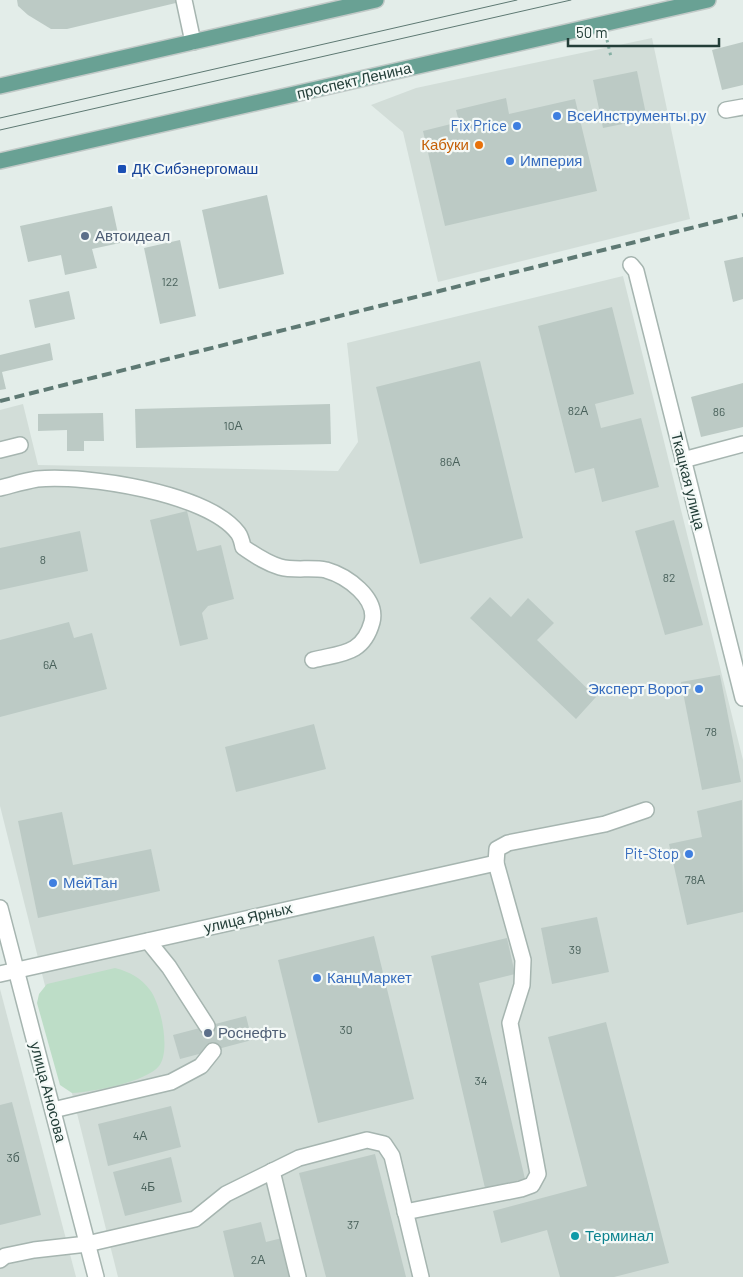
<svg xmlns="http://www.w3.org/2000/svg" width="743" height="1277" viewBox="0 0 743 1277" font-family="Barlow,sans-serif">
  <rect width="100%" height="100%" fill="#e3ede9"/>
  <g fill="#d2ddd8">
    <polygon points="652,38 690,219 438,282 403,132 371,105 416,88"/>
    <polygon points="623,276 743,760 743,1277 118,1277 0,806 0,410 23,404 38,465 338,471 358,442 347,343"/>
    <polygon points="0,989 76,1277 0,1277"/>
  </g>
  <path fill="#bdddc7" d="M115,968C130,972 141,978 150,990C161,1004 171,1051 159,1066C146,1082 93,1092 72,1093L60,1085L37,1003L39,994L47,984Z"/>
  <g fill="#bccac5">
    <polygon points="17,0 179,0 180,2 67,29 51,29 28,15 18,6"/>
    <polygon points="743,42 743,85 722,90 712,50"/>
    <polygon points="637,71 647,119 603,128 593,80"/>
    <polygon points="506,98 509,114 575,99 597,191 445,226 423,131 459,122 456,110"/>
    <polygon points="267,195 284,274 219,289 202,210"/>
    <polygon points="112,206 120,243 92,249 97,268 65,275 61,255 28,262 20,226"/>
    <polygon points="180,240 196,316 160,324 144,248"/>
    <polygon points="743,257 743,299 733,302 724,261"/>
    <polygon points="69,291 75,319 35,328 29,300"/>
    <polygon points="612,307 634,394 595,404 601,428 641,418 659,487 602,502 594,468 575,473 538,326"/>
    <polygon points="50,343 53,360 2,372 6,389 0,390 0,355"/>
    <polygon points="480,361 523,538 420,564 376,387"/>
    <polygon points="743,383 743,427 701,437 691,397"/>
    <polygon points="330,404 331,444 136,448 135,409"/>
    <polygon points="103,413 104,441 84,441 84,451 67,451 67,430 38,431 38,414"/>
    <polygon points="187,511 197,551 221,545 234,599 208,606 202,613 208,639 180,646 150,520"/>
    <polygon points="674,520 703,625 665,635 635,531"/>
    <polygon points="80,531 88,571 0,590 0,548"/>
    <polygon points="490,597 511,617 528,598 554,623 537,640 596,697 576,719 470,618"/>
    <polygon points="69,622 74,638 92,633 107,689 0,717 0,640"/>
    <polygon points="720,675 741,782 702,790 681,682"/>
    <polygon points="314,724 326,769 236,792 225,747"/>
    <polygon points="742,800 743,912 687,925 669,844 702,837 697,811"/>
    <polygon points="62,812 73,865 151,849 160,891 38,918 18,821"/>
    <polygon points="597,917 609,972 552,984 541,928"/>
    <polygon points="374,936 414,1099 318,1123 278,960"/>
    <polygon points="507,938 515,974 479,983 525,1179 485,1188 431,956"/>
    <polygon points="246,1016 252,1040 180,1059 173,1035"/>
    <polygon points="606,1022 669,1263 614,1277 560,1277 547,1230 501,1243 493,1211 587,1186 548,1037"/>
    <polygon points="12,1102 41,1215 0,1225 0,1105"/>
    <polygon points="171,1106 181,1147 108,1166 98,1124"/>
    <polygon points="375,1154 406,1277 326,1277 299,1173"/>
    <polygon points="171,1157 182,1202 125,1216 113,1172"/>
    <polygon points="261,1222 266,1242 282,1238 291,1277 234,1277 223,1231"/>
  </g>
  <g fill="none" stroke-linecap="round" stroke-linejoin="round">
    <polyline stroke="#bdcac6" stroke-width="15" stroke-dasharray="15 8" stroke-linecap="butt" points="207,1026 213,1051"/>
    <defs>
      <g id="minor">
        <polyline points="184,0 193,42"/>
        <polyline points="726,110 743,107"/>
        <polyline points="631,265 636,271 743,698"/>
        <polyline points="0,450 20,445"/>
        <polyline points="683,460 743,444"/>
        <path d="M0,488C12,485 25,481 37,479C85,474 208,493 238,533C241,537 242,542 243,547C255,555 266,563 280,567C294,571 311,567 326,570C347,576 378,598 372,622C363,655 341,653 313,660"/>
        <polyline points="0,908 96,1277"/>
        <polyline points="148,941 169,967 207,1026"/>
        <polyline points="0,974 496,863"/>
        <polyline points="53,1110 171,1082 201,1066 213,1051"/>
        <polyline points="272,1171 298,1277"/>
        <polyline points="405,1212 521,1189 532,1185 538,1174 510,1023 522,985 523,960 496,863 497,849 508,843 605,824 646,810"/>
        <polyline points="0,1260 5,1256 34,1250 87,1244 195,1219 226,1194 299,1158 367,1140 384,1144 392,1156 421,1277"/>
      </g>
      <g id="major">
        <polyline points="0,86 376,0"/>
        <polyline points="0,161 708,0"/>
      </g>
    </defs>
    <use href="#minor" stroke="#a6b5b0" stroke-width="18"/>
    <use href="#major" stroke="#c1c9c7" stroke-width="18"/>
    <polyline stroke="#85afa3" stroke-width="3" stroke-dasharray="2.5 4" stroke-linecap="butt" points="607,40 611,57"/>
    <use href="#minor" stroke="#fff" stroke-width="15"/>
    <use href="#major" stroke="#69a194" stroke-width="15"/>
    <g stroke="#5e7973" stroke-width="1">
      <polyline points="0,118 517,0"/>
      <polyline points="0,130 571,0"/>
    </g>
    <polyline stroke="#5e7973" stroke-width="4" stroke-dasharray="10 5" stroke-linecap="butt" points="0,401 743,215"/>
  </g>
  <g fill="#3f7fe0" stroke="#f4f9f7" stroke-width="2">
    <circle cx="557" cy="116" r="5"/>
    <circle cx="517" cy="126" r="5"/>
    <circle cx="510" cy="161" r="5"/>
    <circle cx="699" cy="689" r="5"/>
    <circle cx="689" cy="854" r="5"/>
    <circle cx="53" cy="883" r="5"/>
    <circle cx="317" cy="978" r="5"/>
  </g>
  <circle fill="#e8710a" stroke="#f4f9f7" stroke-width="2" cx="479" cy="145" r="5"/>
  <rect fill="#1a4fb4" stroke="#f4f9f7" stroke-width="2" x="117" y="164" width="10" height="10" rx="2.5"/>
  <g fill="#5c6f8a" stroke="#f4f9f7" stroke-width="2">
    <circle cx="85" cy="236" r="5"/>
    <circle cx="208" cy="1033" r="5"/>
  </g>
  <circle fill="#0f9aa8" stroke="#f4f9f7" stroke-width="2" cx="575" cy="1236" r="5"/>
  <g text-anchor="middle" stroke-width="4.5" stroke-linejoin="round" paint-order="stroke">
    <g font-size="12" fill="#49615b">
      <text x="170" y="286">122</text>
      <text x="578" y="415">82А</text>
      <text x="719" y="416">86</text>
      <text x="233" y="430">10А</text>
      <text x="450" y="466">86А</text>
      <text x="43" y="564">8</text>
      <text x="669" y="582">82</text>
      <text x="50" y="669">6А</text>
      <text x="711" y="736">78</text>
      <text x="695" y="884">78А</text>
      <text x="575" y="954">39</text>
      <text x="346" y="1034">30</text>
      <text x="481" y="1085">34</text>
      <text x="140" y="1140">4А</text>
      <text x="13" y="1162">3б</text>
      <text x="148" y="1191">4Б</text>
      <text x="353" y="1229">37</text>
      <text x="258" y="1264">2А</text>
    </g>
    <g font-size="15" fill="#233e38" stroke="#f4f9f7">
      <text transform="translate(354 81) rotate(-13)" y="5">проспект Ленина</text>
      <text transform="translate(688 481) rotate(76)" y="5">Ткацкая улица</text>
      <text transform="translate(248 918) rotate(-13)" y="5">улица Ярных</text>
      <text transform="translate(48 1092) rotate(75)" y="5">улица Аносова</text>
    </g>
    <g font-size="15" fill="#366cbe" stroke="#f4f9f7" text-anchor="start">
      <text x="567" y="121">ВсеИнструменты.ру</text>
      <text x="507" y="131" text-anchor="end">Fix Price</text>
      <text x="520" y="166">Империя</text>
      <text x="689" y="694" text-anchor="end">Эксперт Ворот</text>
      <text x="679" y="859" text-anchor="end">Pit-Stop</text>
      <text x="63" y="888">МейТан</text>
      <text x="327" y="983">КанцМаркет</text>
    </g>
    <g font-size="15" fill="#c56008" stroke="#f4f9f7" text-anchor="end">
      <text x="469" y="150">Кабуки</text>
    </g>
    <g font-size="15" fill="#164399" stroke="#f4f9f7" text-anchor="start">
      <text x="132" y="174">ДК Сибэнергомаш</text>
    </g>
    <g font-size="15" fill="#4e5e75" stroke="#f4f9f7" text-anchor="start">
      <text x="95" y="241">Автоидеал</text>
      <text x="218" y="1038">Роснефть</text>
    </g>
    <g font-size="15" fill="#0d838f" stroke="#f4f9f7" text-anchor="start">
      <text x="585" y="1241">Терминал</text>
    </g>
  </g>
  <path d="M568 38v8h151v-8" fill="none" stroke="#233e38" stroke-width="2.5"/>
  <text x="576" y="38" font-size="15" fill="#233e38" stroke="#f4f9f7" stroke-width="4" paint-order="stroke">50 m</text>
</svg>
